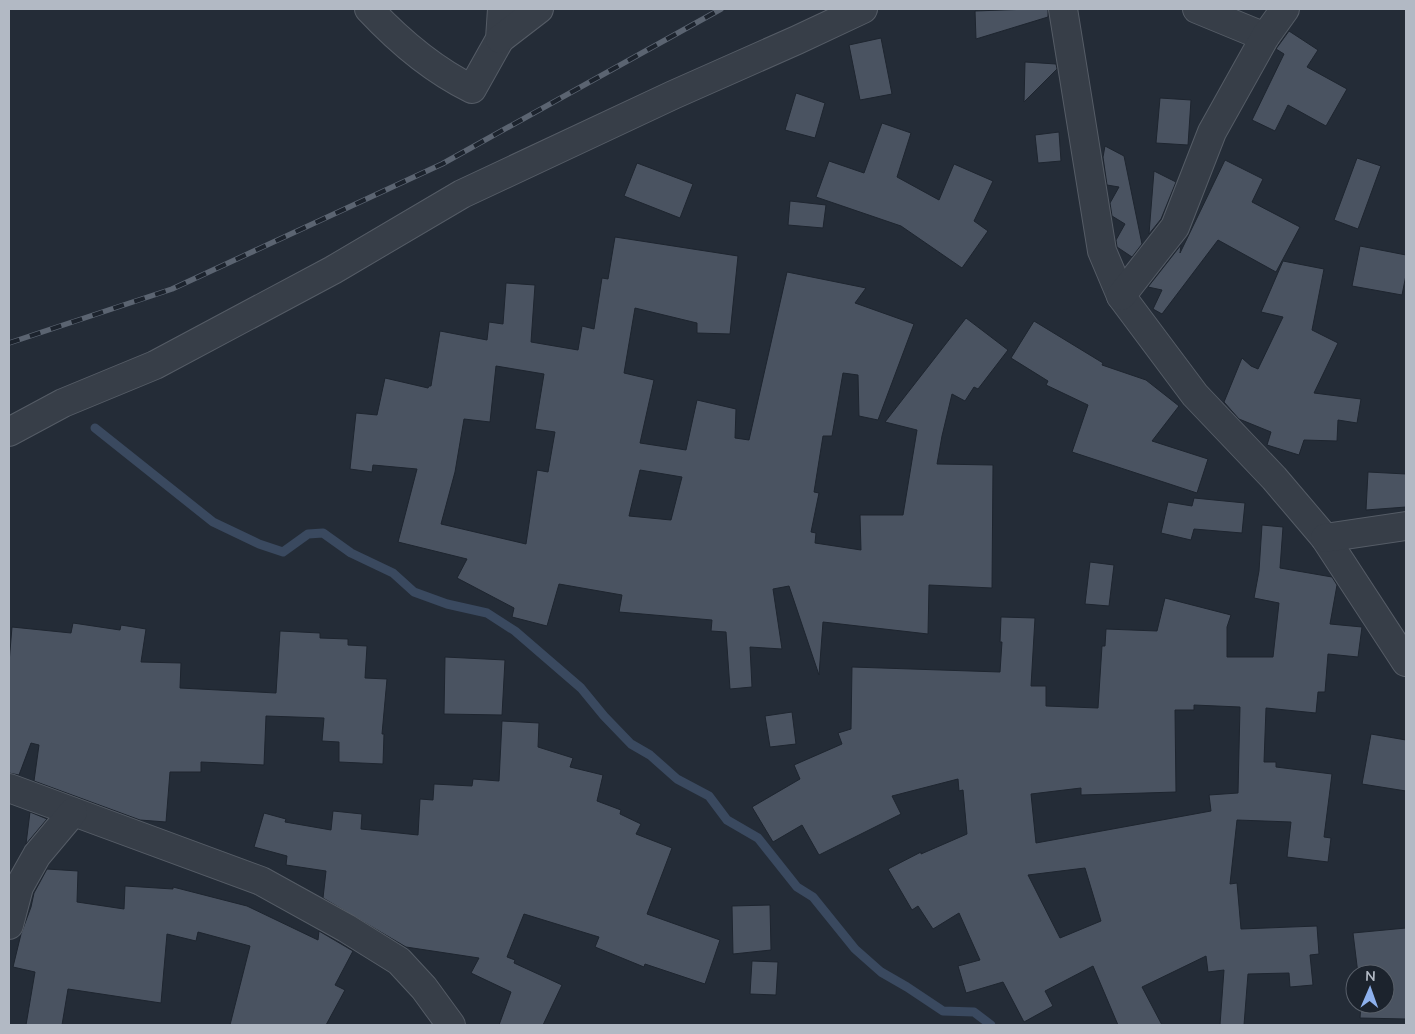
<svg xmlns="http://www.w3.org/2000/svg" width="1415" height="1034" viewBox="0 0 1415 1034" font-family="Mulish,sans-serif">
  <rect width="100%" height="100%" fill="#242c37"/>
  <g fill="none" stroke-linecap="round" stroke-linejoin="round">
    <polyline stroke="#3a495f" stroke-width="9" points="95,428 213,522 259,544 283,552 308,534 323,533 351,553 393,573 414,592 447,604 487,613 515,631 581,688 604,716 631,744 650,755 677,779 709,796 727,820 758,838 797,887 813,897 855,949 881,972 907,987 943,1011 974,1012 991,1025"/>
  </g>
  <g fill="#4a5361" stroke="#1e252f" fill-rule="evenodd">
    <polygon points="1030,9 1048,9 1048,17 976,39 975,11"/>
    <polygon points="1289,31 1318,50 1307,67 1347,89 1326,126 1288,105 1275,131 1252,120 1284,54 1276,49"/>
    <polygon points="881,38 892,94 860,100 849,45"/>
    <polygon points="1025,62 1056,64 1057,69 1024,102"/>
    <polygon points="796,93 825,103 815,138 785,130"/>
    <polygon points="1160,98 1191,100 1188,145 1156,143"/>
    <polygon points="882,123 911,133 897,177 939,200 954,164 993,181 974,221 988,231 962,268 901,226 816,197 829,161 864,173"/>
    <polygon points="1059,132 1061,161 1038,163 1035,135"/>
    <polygon points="1105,146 1124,156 1142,244 1132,257 1117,247 1116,240 1125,224 1112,216 1110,203 1119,187 1107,185 1103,157"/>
    <polygon points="1357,158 1381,166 1358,229 1334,220"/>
    <polygon points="1225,160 1263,179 1252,202 1300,227 1276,272 1218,240 1162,314 1153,309 1162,290 1148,287 1181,245 1180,253"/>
    <polygon points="637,163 693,184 680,218 624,196"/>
    <polygon points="1154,171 1176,182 1161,219 1149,234"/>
    <polygon points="790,201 826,205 823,228 788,225"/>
    <path d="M615,237L738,256L730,334L697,333V323L635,308L624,373L654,380L640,443L686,450L697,400L736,409L735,438L749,440L787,272L866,288L855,303L914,324L878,420L859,416L858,375L843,373L832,436H823L814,492L819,493L811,532L816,533L815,543L861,550L860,515H903L917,430L885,422L966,318L1008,350L978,389L974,387L965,401L952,394L942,436L937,464L993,465L992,588L929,585L928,634L823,622L819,675L789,586L773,589L782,649L750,647L752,687L730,689L726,632L711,631L712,620L619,612L622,595L559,584L547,626L512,617L514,608L457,578L467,559L398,542L417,469L373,465L372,472L350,469L356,413L377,415L385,378L428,388L429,386H431L440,331L487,340L489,322L503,324L506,283L535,285L531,342L578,350L582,326L594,329L602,278L608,279ZM496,366L544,374L535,429L555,432L548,472L537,470L526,544L441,524L455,472L464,419L490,422ZM640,470L682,477L671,520L629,516Z"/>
    <polygon points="1360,246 1406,255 1406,275 1402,295 1352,286"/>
    <polygon points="1283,261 1324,269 1312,330 1338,343 1314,393 1361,399 1357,423 1338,420 1337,441 1304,440 1299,455 1267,445 1271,432 1239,419 1224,402 1242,358 1251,366 1258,369 1283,317 1261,312"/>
    <polygon points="1034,321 1103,363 1102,365 1146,380 1179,406 1152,441 1208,459 1197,493 1072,452 1088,405 1046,385 1048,381 1011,358"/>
    <polygon points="1368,472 1406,474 1406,507 1366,510"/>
    <polygon points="1194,498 1245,503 1242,533 1194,529 1191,540 1161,533 1168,502 1192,506"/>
    <path d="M1262,525L1283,527L1280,568L1332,577L1337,585L1330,624L1362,627L1358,657L1328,654L1325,692H1318L1316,713L1266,708L1264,762H1276V767L1332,774L1324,837L1331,838L1328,862L1287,857L1291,822L1237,820L1230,884L1237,883L1241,929L1317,926L1319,954L1310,955L1313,985L1290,987L1289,973L1248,974L1244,1025H1220L1224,970L1208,972L1206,956L1142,987L1162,1025H1118L1093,966L1045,991L1053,1006L1024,1022L1003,982L966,993L958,966L980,960L959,913L933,929L918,906L912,910L888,869L921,852V854L967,834L963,790L959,791L958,779L892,796L901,814L819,855L802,825L773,842L752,807L800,779L794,765L842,744L838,733L851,729L852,667L1000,672L1002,642H1000L1001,617L1035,618L1031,686H1046V706L1098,708L1102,646H1105L1106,629L1157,631L1165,598L1231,615L1227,627V657H1273L1279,603L1254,598L1259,571ZM1194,705L1240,707L1238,793L1209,795L1211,811L1036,843L1031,794L1081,788V795L1176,792L1175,710H1194ZM1085,868L1101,921L1060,938L1028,875Z"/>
    <polygon points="1090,562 1114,565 1109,606 1085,604"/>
    <polygon points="73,623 120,630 121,625 146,629 141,662 181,663 180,688 276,693 280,631 320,633 320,638 348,639 348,645 367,646 365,678 387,679 382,734 384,734 383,764 339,762 339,742 322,741 324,718 266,716 264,765 201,762 201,772 170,772 166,822 140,820 34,781 39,745 31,743 19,775 9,773 9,663 12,627 71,633"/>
    <polygon points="445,657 505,660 502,715 444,714"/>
    <polygon points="792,712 796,744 770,747 765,716"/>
    <polygon points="502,721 539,723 538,747 573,758 570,767 603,775 597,801 621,810 620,814 641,824 636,834 672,848 647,914 720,940 705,984 645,964 644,967 595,947 599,937 524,914 507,957 515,960 514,963 562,985 543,1025 499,1025 511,992 471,973 479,958 406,947 323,898 326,871 286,865 287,856 254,847 264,813 286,819 285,822 331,830 333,811 362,814 361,829 418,835 420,799 433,800 434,784 472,786 473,779 499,781"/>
    <polygon points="1371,734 1406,740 1406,791 1362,784"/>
    <polygon points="30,812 47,819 26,844"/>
    <polygon points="47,869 78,871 77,902 124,909 125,886 173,889 173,887 247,906 318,940 319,931 353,951 335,985 345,990 326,1025 230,1025 250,946 198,932 196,941 167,934 161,1003 68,989 62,1025 26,1025 35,972 13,967 21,934 31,907 34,893"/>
    <polygon points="770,905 771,950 733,954 732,906"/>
    <polygon points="1406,928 1406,1019 1360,1018 1361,1004 1385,1004 1385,974 1358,974 1353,933"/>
    <polygon points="752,961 778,962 776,995 750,994"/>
  </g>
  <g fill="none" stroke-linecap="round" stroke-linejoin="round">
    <defs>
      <g id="minor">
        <path d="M369,9C399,41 433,70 472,89L500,39L502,9"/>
        <polyline points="1063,9 1102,251 1121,296 1195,395 1274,478 1325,538 1406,662"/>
        <polyline points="1197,9 1265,37"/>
        <polyline points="500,39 539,9"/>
        <polyline points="1121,296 1175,227 1212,132 1265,37 1285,9"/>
        <polyline points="9,432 63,403 155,365 333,270 462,194 673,95 797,40 863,9"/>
        <polyline points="1325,538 1406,526"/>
        <polyline points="9,788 261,881 346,928 399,961 424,988 451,1025"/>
        <polyline points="9,925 19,887 37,855 73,812"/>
      </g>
    </defs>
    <use href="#minor" stroke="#555c66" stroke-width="30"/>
    <use href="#minor" stroke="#373e48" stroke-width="28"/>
    <defs>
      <polyline id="rail" points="9,343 172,289 442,164 721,9"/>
    </defs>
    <use href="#rail" stroke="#5b6471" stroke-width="5.5"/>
    <use href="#rail" stroke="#1c232d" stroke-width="4" stroke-dasharray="11" stroke-linecap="butt"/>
  </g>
  <rect width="1415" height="1034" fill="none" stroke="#b2b9c4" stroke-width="20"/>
  <g transform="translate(1370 989) rotate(2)"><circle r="24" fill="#1c232d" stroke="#585f69"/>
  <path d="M0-4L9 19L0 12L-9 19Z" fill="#8eb1ed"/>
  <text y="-8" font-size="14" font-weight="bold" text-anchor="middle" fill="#b2b9c4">N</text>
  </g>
</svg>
